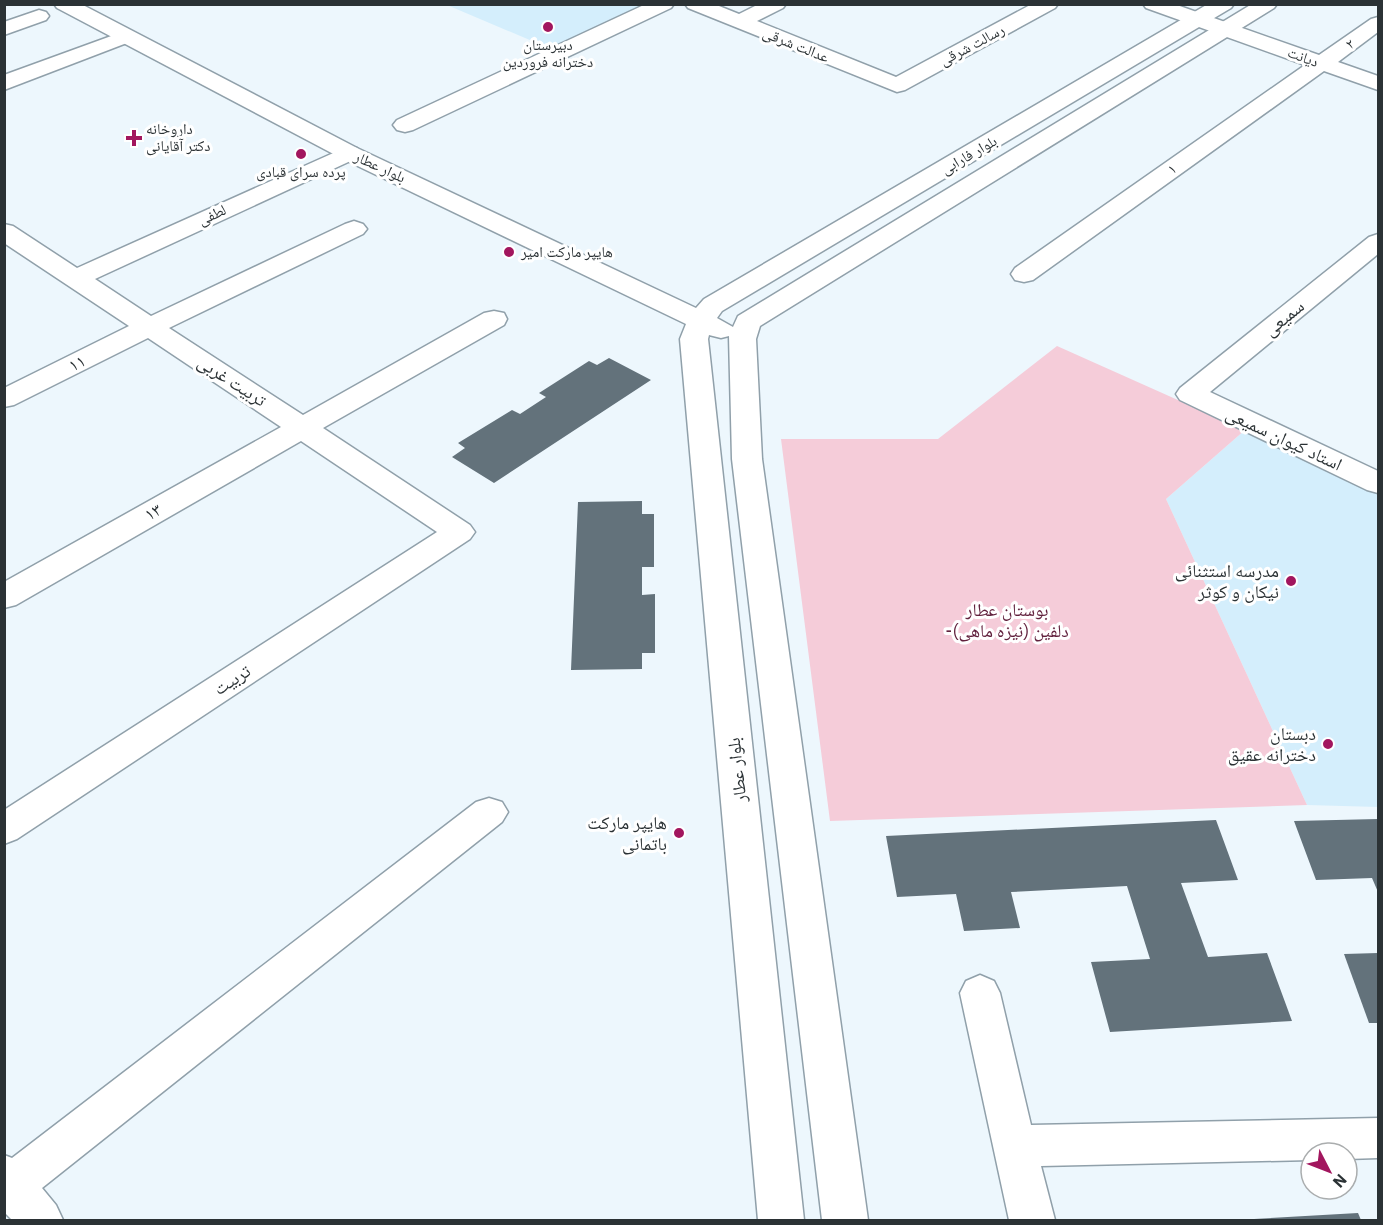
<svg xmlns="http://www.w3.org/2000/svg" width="1383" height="1225" viewBox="0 0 1383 1225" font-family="'IBM Plex Sans','Noto Naskh Arabic',sans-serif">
  <rect width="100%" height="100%" fill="#edf7fd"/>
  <g fill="#d4eefc">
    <polygon points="447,5 644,5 551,49"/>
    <polygon points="1245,430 1378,493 1378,807 1307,805 1166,499"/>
  </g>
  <polygon fill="#f5ccd9" points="1057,346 1245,430 1166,499 1307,805 830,821 781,439 938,439"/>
  <g fill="#63727b">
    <polygon points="609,358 651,380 494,483 452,457 465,448 458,443 512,410 520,414 546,397 539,393 589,361 597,365"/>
    <polygon points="642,501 642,514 654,514 654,567 642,567 642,595 655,594 655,653 642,653 642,669 571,670 578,502"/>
    <polygon points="1378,819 1378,892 1372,878 1316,880 1294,821"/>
    <polygon points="1216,820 1238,880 1181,883 1208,957 1267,953 1292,1021 1110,1032 1091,962 1150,959 1127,886 1011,892 1020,928 964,931 956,894 897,897 886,836"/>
    <polygon points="1378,953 1378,1023 1369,1023 1344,954"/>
    <polygon points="1358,1213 1361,1220 1254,1220 1254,1219"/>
  </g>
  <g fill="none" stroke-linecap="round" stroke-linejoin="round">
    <defs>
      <g id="street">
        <polygon points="646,4 674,4 671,8 413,130 405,132 397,130 393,125 397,120"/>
        <polygon points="685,4 714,4 739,14 759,4 786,4 783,8 757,21 896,77 1032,4 1058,4 1055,8 905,90 897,92 688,8"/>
        <polygon points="1143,4 1174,4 1319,55 1371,19 1378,17 1378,32 1338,62 1378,76 1378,90 1324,71 1033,280 1024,282 1015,280 1011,274 1015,268 1305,65 1146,8"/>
        <polygon points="39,10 46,12 49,16 46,20 4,35 4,22"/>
        <polygon points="125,31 132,33 136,37 132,41 4,90 4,75"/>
        <polygon points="349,146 357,148 361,153 357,158 95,279 151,316 345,224 354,221 363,224 367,229 363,234 169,328 303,415 484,313 494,311 504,313 507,319 504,325 323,428 470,525 475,532 470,539 17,839 4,844 4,810 437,532 301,441 16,605 4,608 4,582 281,427 148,338 14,405 4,407 4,388 129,326 4,243 4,224 13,226 77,268"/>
        <polygon points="1378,234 1378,254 1210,392 1378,471 1378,493 1367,490 1180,400 1176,394 1180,388 1369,237"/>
        <polygon points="489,798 502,802 508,812 502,822 42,1188 56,1205 63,1220 12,1220 4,1212 4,1155 12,1158 476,802"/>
        <polygon points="980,975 994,981 1000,993 1031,1125 1378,1118 1378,1158 1347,1159 1347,1153 1311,1153 1311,1160 1041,1166 1055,1220 1009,1220 960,993 966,981"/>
      </g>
      <polygon id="secondary" points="54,4 81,4 357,148 696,308 704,299 1208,4 1234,4 1231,8 722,311 717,318 733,327 738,316 1252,4 1277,4 1274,8 760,326 756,339 762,459 868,1220 822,1220 732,459 729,336 721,338 709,335 708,339 804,1220 758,1220 680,339 686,324 341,158 57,8"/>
    </defs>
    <use href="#street" stroke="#90a0aa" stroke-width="3"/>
    <use href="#secondary" stroke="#90a0aa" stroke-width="3"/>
    <use href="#street" fill="#fff" fill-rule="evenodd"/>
    <use href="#secondary" fill="#fff" fill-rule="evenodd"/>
  </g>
  <g fill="#a2165e" stroke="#fff" stroke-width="2">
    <circle cx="548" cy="27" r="6"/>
    <path d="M131 129h6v6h6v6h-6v6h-6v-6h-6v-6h6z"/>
    <circle cx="301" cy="154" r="6"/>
    <circle cx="509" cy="252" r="6"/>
    <circle cx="1291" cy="581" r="6"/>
    <circle cx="1328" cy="744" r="6"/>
    <circle cx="679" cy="833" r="6"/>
  </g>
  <g text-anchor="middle" stroke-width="6" stroke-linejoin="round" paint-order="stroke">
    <g font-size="15" fill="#2b3235" stroke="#fff">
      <text transform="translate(1350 44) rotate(-35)" y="5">۲</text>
      <text transform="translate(796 45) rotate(22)" y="5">عدالت شرقی</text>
      <text transform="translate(972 45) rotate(-28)" y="5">رسالت شرقی</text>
      <text transform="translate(1303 57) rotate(20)" y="5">دیانت</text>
      <text transform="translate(969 155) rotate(-30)" y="5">بلوار فارابی</text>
      <text transform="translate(380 167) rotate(25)" y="5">بلوار عطار</text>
      <text transform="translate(1172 169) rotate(-35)" y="5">۱</text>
      <text transform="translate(212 215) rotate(-25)" y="5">لطفی</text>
    </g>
    <g font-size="15" fill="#2b3235" stroke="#fff">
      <text x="548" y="50">دبیرستان<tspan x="548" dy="17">دخترانه فروردین</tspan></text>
      <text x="146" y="134" text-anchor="start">داروخانه<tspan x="146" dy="17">دکتر آقایانی</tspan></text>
      <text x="301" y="177">پرده سرای قبادی</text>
      <text x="521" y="257" text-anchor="start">هایپر مارکت امیر</text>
    </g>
    <g font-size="18" fill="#2b3235" stroke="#fff">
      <text transform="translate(1284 318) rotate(-39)" y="6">سمیعی</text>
      <text transform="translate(77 363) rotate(-27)" y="6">۱۱</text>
      <text transform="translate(232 381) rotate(33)" y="6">تربیت غربی</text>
      <text transform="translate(1284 439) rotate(25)" y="6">استاد کیوان سمیعی</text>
      <text transform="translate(153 512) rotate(-30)" y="6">۱۳</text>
      <text transform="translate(232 680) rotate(-33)" y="6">تربیت</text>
      <text transform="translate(737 770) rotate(-96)" y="6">بلوار عطار</text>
    </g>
    <g font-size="18" fill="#2b3235" stroke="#fff" text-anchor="end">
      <text x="1279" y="577">مدرسه استثنائی<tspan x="1279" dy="21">نیکان و کوثر</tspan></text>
      <text x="1316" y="740">دبستان<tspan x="1316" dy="21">دخترانه عقیق</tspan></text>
      <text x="667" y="829">هایپر مارکت<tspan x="667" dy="21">باتمانی</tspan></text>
    </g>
    <g font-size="18" fill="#61213d" stroke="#fff">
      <text x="1007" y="616">بوستان عطار<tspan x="1007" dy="21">-دلفین (نیزه ماهی)</tspan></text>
    </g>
  </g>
  <rect width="1383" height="1225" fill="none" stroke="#2b3235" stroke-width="12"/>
  <g transform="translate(1329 1171) rotate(132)"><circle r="28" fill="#ffffff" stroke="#aaadae" stroke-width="1.5"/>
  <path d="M0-4.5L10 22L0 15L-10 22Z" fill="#a2165e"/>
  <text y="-9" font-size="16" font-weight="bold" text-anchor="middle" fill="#2b3235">N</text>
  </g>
</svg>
